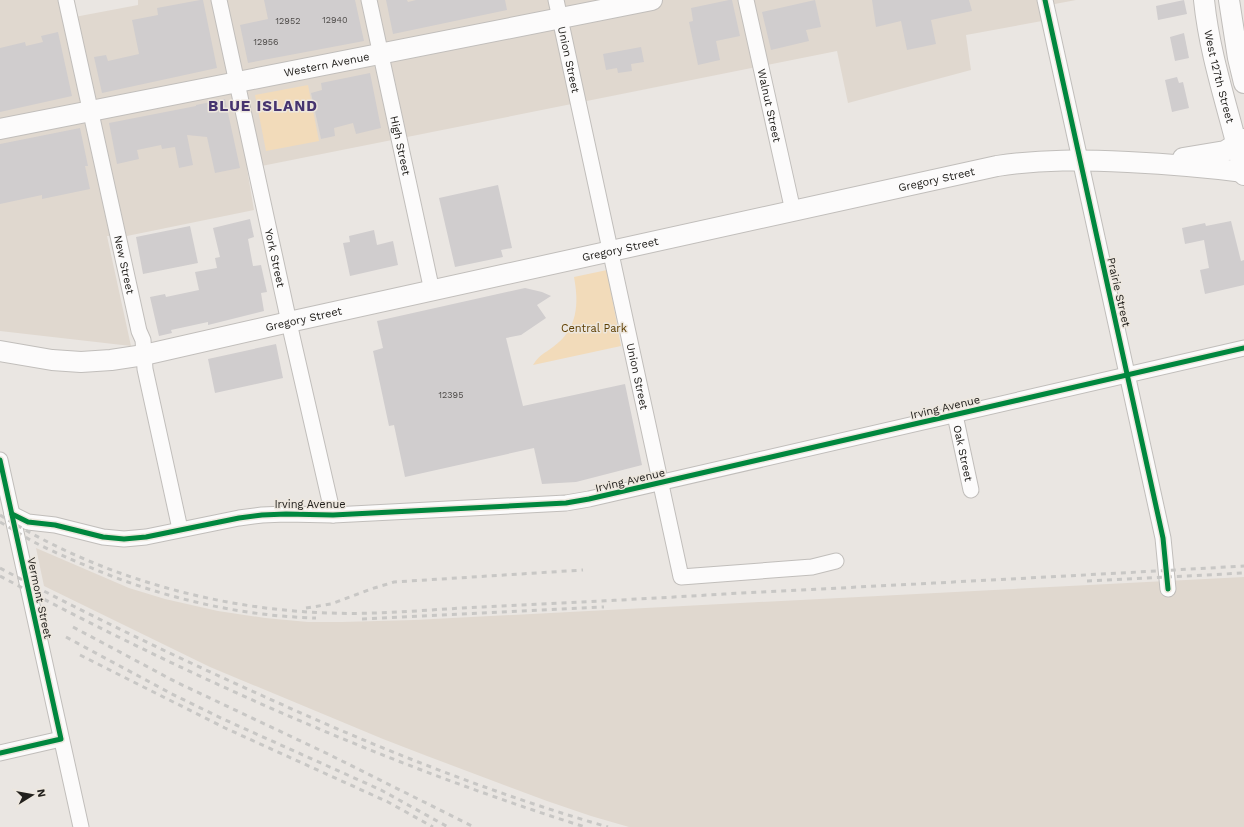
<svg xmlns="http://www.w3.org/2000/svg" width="1244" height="827" viewBox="0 0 1244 827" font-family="'Work Sans',sans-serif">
  <rect width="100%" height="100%" fill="#eae6e2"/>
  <g fill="#e0d8cf">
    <polygon points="0,0 59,0 64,19 138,5 138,0 1076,0 1039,7 1042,21 966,35 971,70 848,103 837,51 247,169 254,210 127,236 107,236 131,346 0,331"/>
    <polygon points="36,548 129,588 165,599 218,611 265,618 308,622 342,622 414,620 1244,577 1244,827 629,827 591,816 547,801 427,756 383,739 210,667 44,586"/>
  </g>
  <g fill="#f2dbba">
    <polygon points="308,85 319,141 266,151 255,95"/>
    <path d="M607,270L621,346L533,365C540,354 544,354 553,347C578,329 579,304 574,277Z"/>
  </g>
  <g fill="#d0cdce">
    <polygon points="200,0 203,0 217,68 102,93 94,57 106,55 108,61 139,54 132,20 158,15 157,8"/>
    <polygon points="264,0 355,0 364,41 248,63 240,25 268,19"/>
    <polygon points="386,0 407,0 408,2 416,0 505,0 507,10 393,34"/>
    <polygon points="729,0 732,0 740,36 716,41 720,60 698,65 689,22 693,21 691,8"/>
    <polygon points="815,0 821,27 806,30 809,41 771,50 762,12"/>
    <polygon points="872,0 969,0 972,11 931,20 936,44 907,50 901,21 876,27"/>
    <polygon points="1184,0 1187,14 1158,20 1156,6"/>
    <polygon points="58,32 72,96 0,112 0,48 25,42 26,46 43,42 41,36"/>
    <polygon points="1184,33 1189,58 1175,61 1170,37"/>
    <polygon points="641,47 644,62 631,64 632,71 618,73 617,68 606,70 603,54"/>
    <polygon points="370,73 381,128 356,134 353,123 334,128 335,136 321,139 311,93 322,90 321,83"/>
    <polygon points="1177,77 1179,83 1183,82 1189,108 1172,112 1165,80"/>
    <polygon points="225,99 240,168 215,173 207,137 187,135 193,165 179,168 175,147 162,149 161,145 137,150 139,159 117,164 109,123 196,106 196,105"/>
    <polygon points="80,128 88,166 85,166 90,189 42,199 42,195 0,204 0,144"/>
    <polygon points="498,185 512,248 501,250 503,257 455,267 439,198"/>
    <polygon points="250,219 254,237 248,239 253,266 261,265 267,292 261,293 264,311 208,325 208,322 171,330 172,333 159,336 150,297 165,294 166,297 199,290 195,272 217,268 215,258 220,257 213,228"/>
    <polygon points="1231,221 1241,261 1244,260 1244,285 1205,294 1200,270 1209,268 1204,240 1185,244 1182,228 1205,223 1206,226"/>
    <polygon points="190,226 198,263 143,274 136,237"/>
    <polygon points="374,230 377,245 393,241 398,265 350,276 343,243 350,242 349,236"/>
    <polygon points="525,288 542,292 551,296 537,305 546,318 521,335 506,338 523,406 625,384 642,465 576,482 542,484 534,448 405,477 394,425 389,426 373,351 383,348 377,321"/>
    <polygon points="276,344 283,378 215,393 208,359"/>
  </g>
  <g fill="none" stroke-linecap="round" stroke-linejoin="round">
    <defs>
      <g id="minor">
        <path id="s1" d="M66,0L139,331L143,340L145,369L180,529"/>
        <path id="s2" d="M219,0L292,336L333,515"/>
        <path id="s3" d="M369,0L432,291"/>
        <path id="s4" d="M556,0L681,577L812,567L836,561"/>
        <path id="s5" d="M746,0L793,211"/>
        <polyline points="1045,0 1163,538 1168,589"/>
        <path id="s6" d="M955,415L971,490"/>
        <polyline points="0,460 81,827"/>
        <polyline points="12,514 28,522 55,525 103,537 124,539 146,537 239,518 262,515 286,514 333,515 566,503 589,499 1244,348"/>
        <polyline points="0,753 61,739"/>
      </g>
      <g id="major">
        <path id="s7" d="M1204,0C1210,60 1231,116 1244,175"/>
        <polyline points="1229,0 1238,58 1244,83"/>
        <path id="s8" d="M0,129L652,0"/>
        <polyline points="1183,158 1225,151 1244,139"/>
        <path id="s9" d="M0,351L52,360L81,362L111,360L144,355L289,322L997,166C1043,159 1082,160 1128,162C1167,164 1205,167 1244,172"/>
      </g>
    </defs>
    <use href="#minor" stroke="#c1bebb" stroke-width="17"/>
    <use href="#major" stroke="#c1bebb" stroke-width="22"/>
    <use href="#minor" stroke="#fcfbfb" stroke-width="15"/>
    <use href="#major" stroke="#fcfbfb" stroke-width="20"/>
    <g stroke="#c8c7c5" stroke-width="3" stroke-dasharray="5 5" stroke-linecap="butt">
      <path d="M0,515C97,576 217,610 331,613C381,615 433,609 483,607C563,603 644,599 724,594C897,585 1071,576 1244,566"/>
      <path d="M0,522C11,528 21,535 32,541C49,550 68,558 87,566C159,597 238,616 316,618"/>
      <path d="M0,568C86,614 174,656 263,696C375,747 490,793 608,827"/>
      <path d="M0,576C187,676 382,763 585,827"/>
      <polyline points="1087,581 1244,573"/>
      <polyline points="306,608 331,604 371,589 394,582 583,570"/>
      <polyline points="362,619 604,607"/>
      <polyline points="73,627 176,682 328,754 474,827"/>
      <polyline points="66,637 170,693 223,719 381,790 448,827"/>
      <polyline points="80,655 225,728 388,802 433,827"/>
    </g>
    <defs>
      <g id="cycleway">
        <polyline points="1045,0 1163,538 1168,589"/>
        <polyline points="0,460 61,739 0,753"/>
        <polyline points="12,514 28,522 55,525 103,537 124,539 146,537 239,518 262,515 286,514 333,515 566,503 589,499 1244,348"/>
      </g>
    </defs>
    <use href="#cycleway" stroke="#ede7de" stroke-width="8"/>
    <use href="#cycleway" stroke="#00873e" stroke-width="5"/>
  </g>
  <g text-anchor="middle" stroke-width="3" stroke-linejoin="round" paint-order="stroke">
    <g font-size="9" fill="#4e4b49">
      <text x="335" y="23">12940</text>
      <text x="288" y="24">12952</text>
      <text x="266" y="45">12956</text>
      <text x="451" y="398">12395</text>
    </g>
    <g font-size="11" fill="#22201d" stroke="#ede7de">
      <text dy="4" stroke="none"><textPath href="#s4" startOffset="61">Union Street</textPath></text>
      <text dy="4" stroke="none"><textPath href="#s8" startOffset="333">Western Avenue</textPath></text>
      <text dy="4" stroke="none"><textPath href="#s7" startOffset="78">West 127th Street</textPath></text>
      <text dy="4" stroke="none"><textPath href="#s5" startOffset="108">Walnut Street</textPath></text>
      <text dy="4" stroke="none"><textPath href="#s3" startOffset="149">High Street</textPath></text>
      <text dy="4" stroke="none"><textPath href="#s9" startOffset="957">Gregory Street</textPath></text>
      <text dy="4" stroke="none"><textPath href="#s9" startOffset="633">Gregory Street</textPath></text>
      <text dy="4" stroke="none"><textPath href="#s2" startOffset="264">York Street</textPath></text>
      <text dy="4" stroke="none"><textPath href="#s1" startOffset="271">New Street</textPath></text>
      <text transform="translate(1119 292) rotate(77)" y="4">Prairie Street</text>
      <text dy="4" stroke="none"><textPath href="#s9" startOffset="309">Gregory Street</textPath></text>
      <text dy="4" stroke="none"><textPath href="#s4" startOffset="385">Union Street</textPath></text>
      <text transform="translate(945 407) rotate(-13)" y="4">Irving Avenue</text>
      <text dy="4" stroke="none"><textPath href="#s6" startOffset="39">Oak Street</textPath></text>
      <text transform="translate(630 480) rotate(-13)" y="4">Irving Avenue</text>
      <text x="310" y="508">Irving Avenue</text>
      <text transform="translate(40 598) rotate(78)" y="4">Vermont Street</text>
    </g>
    <g font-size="11" fill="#5e3e00" stroke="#ede7de">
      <text x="594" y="332">Central Park</text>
    </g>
    <g font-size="15" font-weight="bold" letter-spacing="1" fill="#46346f" stroke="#ede7de">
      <text x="263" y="111">BLUE ISLAND</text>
    </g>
  </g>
  <g transform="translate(32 795) rotate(79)" stroke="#ede7de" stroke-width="3" paint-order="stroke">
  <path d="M0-3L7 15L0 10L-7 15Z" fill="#22201d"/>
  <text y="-6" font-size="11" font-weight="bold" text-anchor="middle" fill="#22201d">N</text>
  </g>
</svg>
